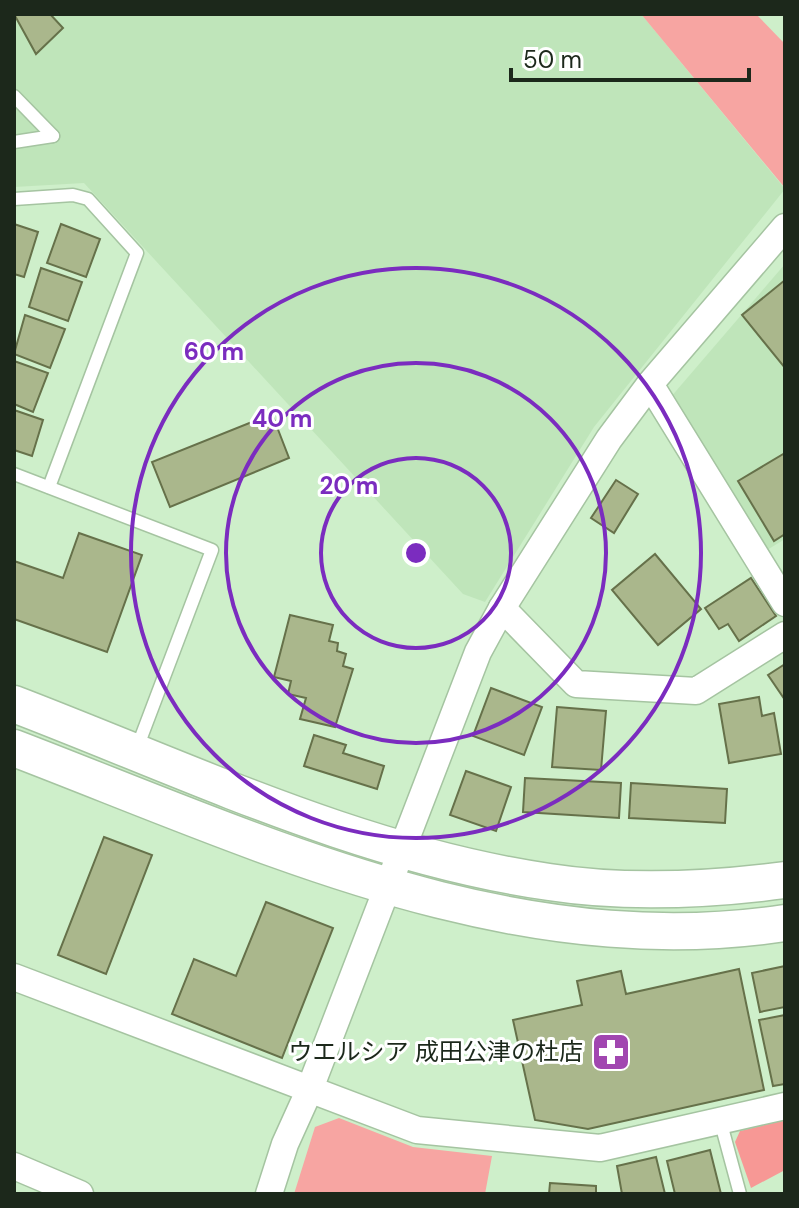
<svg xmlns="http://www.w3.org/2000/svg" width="799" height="1208" viewBox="0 0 799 1208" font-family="'DM Sans','Noto Sans JP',sans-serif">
  <rect width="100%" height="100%" fill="#ceefca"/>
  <g fill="#bfe5ba">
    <polygon points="14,14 641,14 785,189 594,427 485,602 463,594 84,183 14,187"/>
    <polygon points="785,264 785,539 767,550 670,398"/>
  </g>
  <g fill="#f7a5a2">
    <polygon points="641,14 756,14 785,44 785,188"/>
    <polygon points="339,1118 413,1147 492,1156 485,1194 294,1194 315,1127"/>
  </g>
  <polygon fill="#f79895" points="785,1120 785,1170 751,1188 735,1142 740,1131"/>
  <g fill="#aab78c" stroke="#66714a" stroke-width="2">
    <polygon points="14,14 50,14 63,28 36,54"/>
    <polygon points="14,224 38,232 24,277 14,274"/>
    <polygon points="61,224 100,239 86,277 47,263"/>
    <polygon points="41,268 82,282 68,321 29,307"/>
    <polygon points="785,280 785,368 742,315"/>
    <polygon points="25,315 65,329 50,368 14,354"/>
    <polygon points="14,361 48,373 33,412 14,404"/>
    <polygon points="14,410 43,420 32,456 14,450"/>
    <polygon points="272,414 289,458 170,507 152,462"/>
    <polygon points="785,453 785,534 774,541 738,481"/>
    <polygon points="616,480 638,494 614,533 591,518"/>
    <polygon points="79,533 142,555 107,652 14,619 14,561 63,578"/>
    <polygon points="655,554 701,609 658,645 612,590"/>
    <polygon points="751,578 776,616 739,641 728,624 719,629 705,608"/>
    <polygon points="290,615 333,625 329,641 338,643 337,651 346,654 343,666 353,669 335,727 300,719 306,698 288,694 291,681 274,677"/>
    <polygon points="785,664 785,700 768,675"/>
    <polygon points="491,688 542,707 524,755 473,736"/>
    <polygon points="759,697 762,716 774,713 781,754 729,763 719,704"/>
    <polygon points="557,707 606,711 601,770 552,767"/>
    <polygon points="314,735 346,745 343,753 384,766 377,789 304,766"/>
    <polygon points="466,771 511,787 496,831 450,815"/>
    <polygon points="525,778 621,783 619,818 523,812"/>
    <polygon points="631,783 727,789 725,823 629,818"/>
    <polygon points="104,837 152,855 106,974 58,955"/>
    <polygon points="266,902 333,928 282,1058 172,1014 194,959 236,976"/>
    <polygon points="785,966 785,1007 760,1012 752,973"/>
    <polygon points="739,969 764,1090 588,1129 535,1120 513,1020 582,1005 577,981 621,971 626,994"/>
    <polygon points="785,1015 785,1084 773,1086 759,1020"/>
    <polygon points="710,1150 721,1194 675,1194 667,1161"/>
    <polygon points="656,1157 665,1194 622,1194 617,1166"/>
    <polygon points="550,1183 596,1186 596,1194 549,1194"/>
  </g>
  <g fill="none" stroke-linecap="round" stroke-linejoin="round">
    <defs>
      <g id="lane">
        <polyline points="14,96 53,136"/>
        <polyline points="14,142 53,136"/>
        <polyline points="14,199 73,195 88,199 137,253 49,487"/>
        <polyline points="14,474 212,550 137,748"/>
        <polyline points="720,1120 740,1194"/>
      </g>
      <g id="street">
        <polyline points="650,384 785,603"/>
        <polyline points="502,608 576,684 696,691 785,635"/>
        <polyline points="14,977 417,1130 600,1148 785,1106"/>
        <polyline points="14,1166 80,1194"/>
        <polyline points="269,1194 285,1144 309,1091 478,652 502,608 609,439 650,384 785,227"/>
      </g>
      <g id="secondary">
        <path d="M14,704C189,771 362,855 549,882C626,894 708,890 785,880"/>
        <path d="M14,748C262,843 512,964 785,923"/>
      </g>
    </defs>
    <use href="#lane" stroke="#a5c4a1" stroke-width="15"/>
    <use href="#street" stroke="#a5c4a1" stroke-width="29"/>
    <use href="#secondary" stroke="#a5c4a1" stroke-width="39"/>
    <use href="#lane" stroke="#fff" stroke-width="12"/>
    <use href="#street" stroke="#fff" stroke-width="26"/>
    <use href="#secondary" stroke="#fff" stroke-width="36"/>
  </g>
  <g fill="none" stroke="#7b2cbf" stroke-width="4">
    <circle cx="416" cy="553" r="95"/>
    <circle cx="416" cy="553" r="190"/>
    <circle cx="416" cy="553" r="285"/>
  </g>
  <defs>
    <symbol id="pharmacy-square" viewBox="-11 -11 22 22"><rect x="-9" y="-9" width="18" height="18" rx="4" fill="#a146b0" stroke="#fff"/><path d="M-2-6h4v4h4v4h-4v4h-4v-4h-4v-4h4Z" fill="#fff"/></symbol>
  </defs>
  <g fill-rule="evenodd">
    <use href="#pharmacy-square" x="589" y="1030" width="44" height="44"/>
  </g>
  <g text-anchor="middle" stroke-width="6" stroke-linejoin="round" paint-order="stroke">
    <g font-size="24" fill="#1c281b" stroke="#fff" text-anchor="end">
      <text x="583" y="1060">ウエルシア 成田公津の杜店</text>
    </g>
  </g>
  <circle cx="416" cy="553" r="12" fill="#7b2cbf" stroke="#fff" stroke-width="4"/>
  <g font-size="24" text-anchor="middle" font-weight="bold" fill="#7b2cbf" stroke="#fff" stroke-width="6" stroke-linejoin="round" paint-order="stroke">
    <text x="214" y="360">60 m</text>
    <text x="282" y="427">40 m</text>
    <text x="349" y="494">20 m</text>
  </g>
  <rect width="799" height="1208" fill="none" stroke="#1c281b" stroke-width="32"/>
  <path d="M511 68v12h238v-12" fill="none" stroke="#1c281b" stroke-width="4"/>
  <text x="523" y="68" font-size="24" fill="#1c281b" stroke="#ffffff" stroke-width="6" paint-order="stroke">50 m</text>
</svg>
